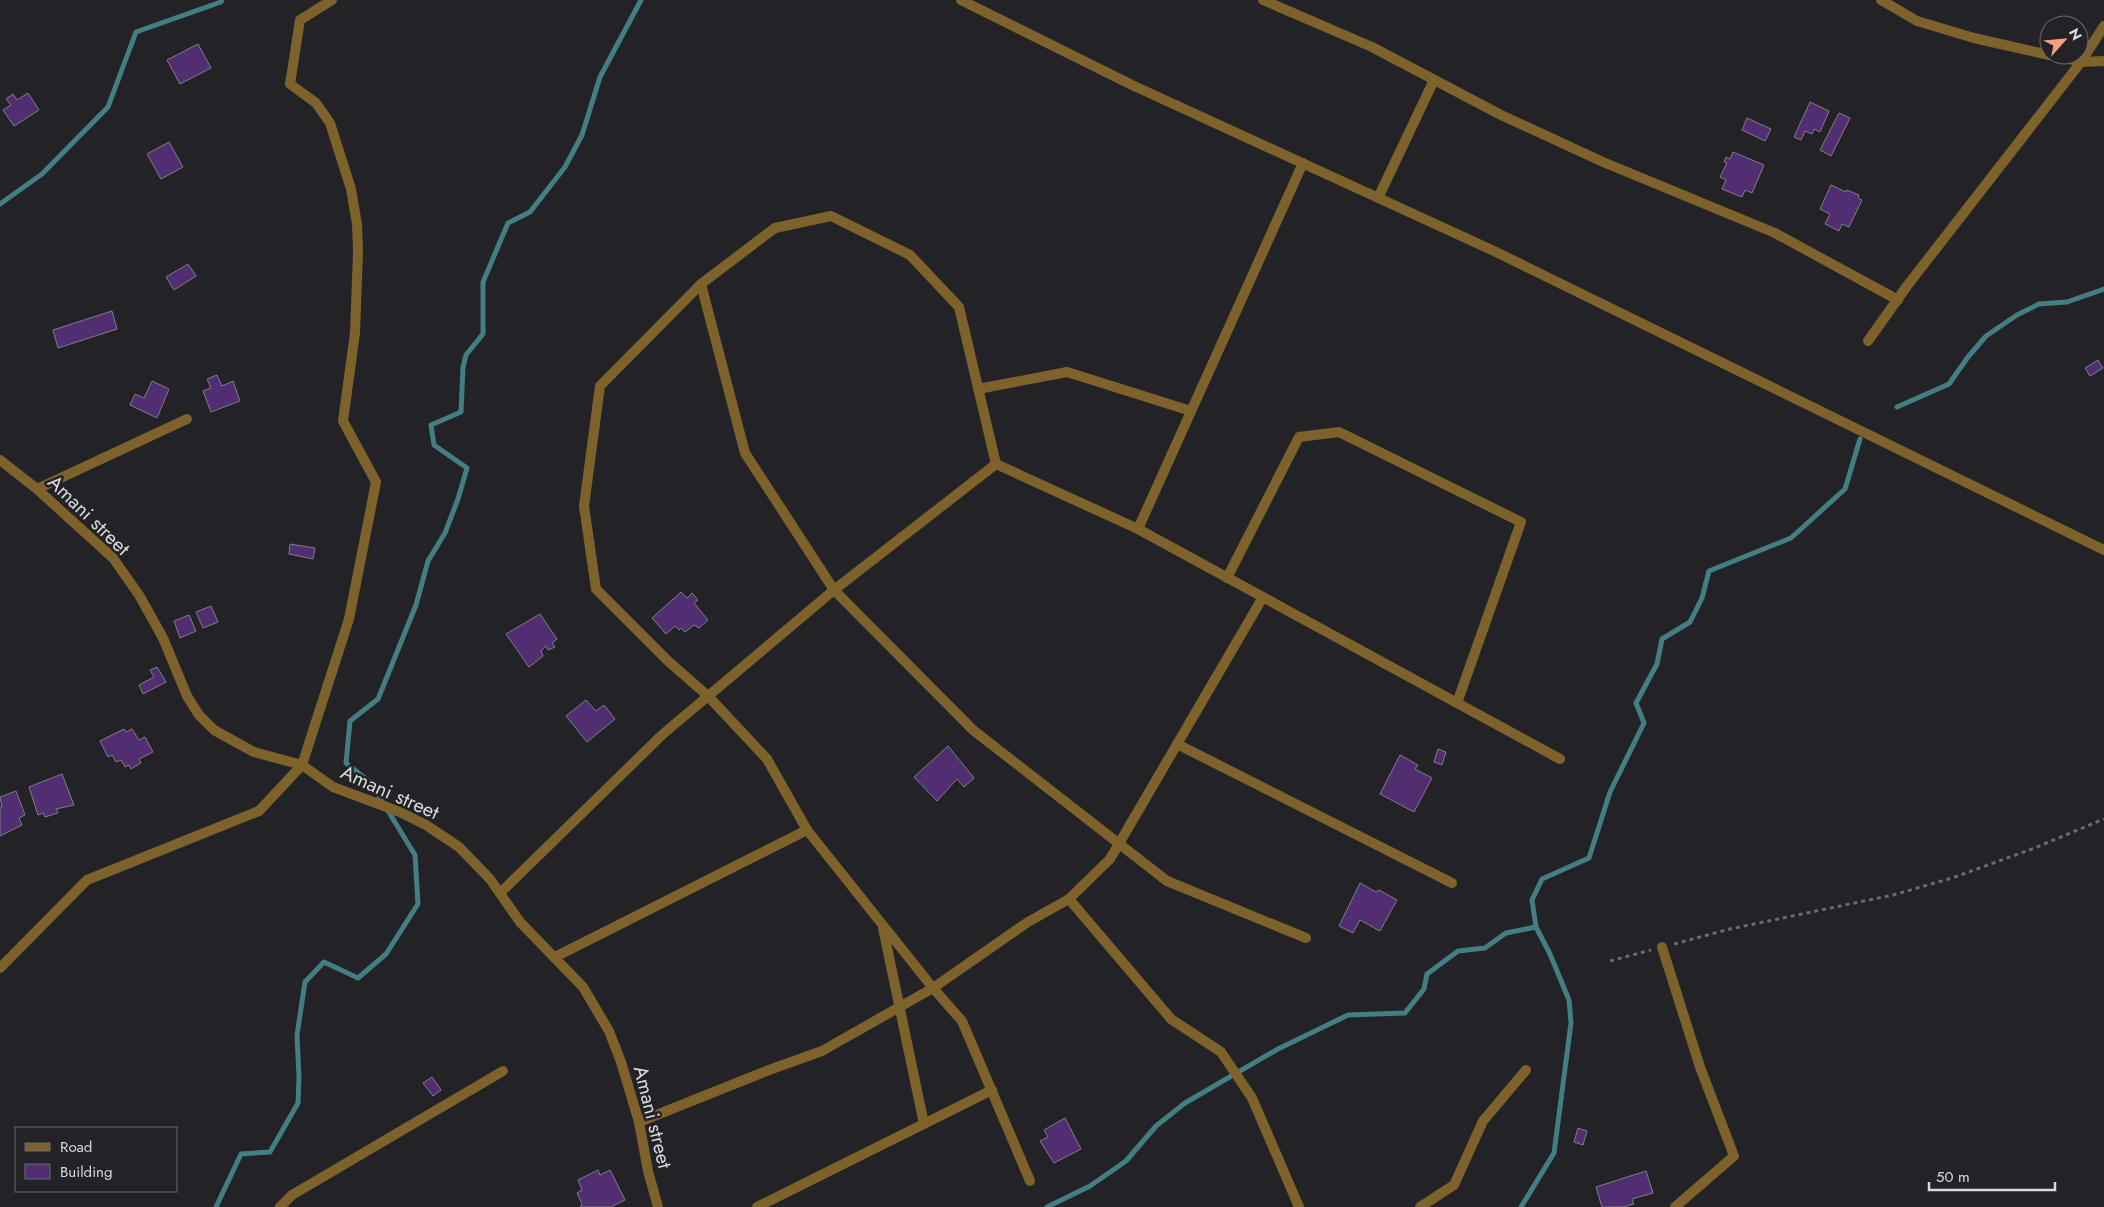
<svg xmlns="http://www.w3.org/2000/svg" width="2104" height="1207" viewBox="0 0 2104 1207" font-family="Jost,sans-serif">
  <rect width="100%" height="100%" fill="#232226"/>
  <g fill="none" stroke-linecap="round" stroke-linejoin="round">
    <g stroke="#427e82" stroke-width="5">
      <polyline points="0,204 42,174 108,107 136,32 221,2 222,0"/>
      <polyline points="1897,407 1949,384 1968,357 1986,336 2017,315 2039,304 2067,302 2104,289"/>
      <polyline points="216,1207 241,1154 270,1152 298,1103 299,1077 297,1035 305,982 324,962 358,978 386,954 418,904 415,855 371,783 346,763 350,721 378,699 416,605 428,561 445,533 458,499 467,468 434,445 431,425 461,412 463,367 466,355 483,334 483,282 508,223 530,212 565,167 582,135 600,77 641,0"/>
      <polyline points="1047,1207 1090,1186 1126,1161 1156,1126 1185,1103 1278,1049 1348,1015 1405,1013 1424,989 1427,974 1458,951 1485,948 1506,933 1536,927"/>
      <polyline points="1521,1207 1554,1153 1571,1023 1569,1000 1550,954 1536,927 1532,900 1542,879 1589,858 1610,792 1644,723 1636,703 1657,664 1662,639 1690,622 1702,598 1709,571 1791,538 1845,489 1860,439"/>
    </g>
  </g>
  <g fill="#512d72" stroke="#807e83">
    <polygon points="198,44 211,68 180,84 167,60"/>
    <polygon points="28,93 39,110 14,126 3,110 11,105 6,99 13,94 17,100"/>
    <polygon points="1810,102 1829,111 1820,132 1814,129 1812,134 1805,131 1801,140 1794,137"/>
    <polygon points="1839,113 1850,118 1831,156 1820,150"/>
    <polygon points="1747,118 1771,129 1765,141 1742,130"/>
    <polygon points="169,142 183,167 161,179 147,154"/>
    <polygon points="1733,152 1764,165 1752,193 1745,190 1742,197 1722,189 1726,180 1720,177 1727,163 1724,162 1726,157 1730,159"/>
    <polygon points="1831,185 1846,192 1847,190 1859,195 1858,198 1862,200 1849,227 1842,224 1839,231 1825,224 1830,214 1820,209"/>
    <polygon points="188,264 196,276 174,290 166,277"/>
    <polygon points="112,311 117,329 58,348 53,330"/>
    <polygon points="2098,360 2103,368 2090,376 2085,368"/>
    <polygon points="217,375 222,386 233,381 240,401 211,412 203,391 211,388 207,379"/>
    <polygon points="152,381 169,389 157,418 130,405 135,394 144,398"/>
    <polygon points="290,544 315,548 313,559 289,554"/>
    <polygon points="681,592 687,598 692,593 698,600 694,603 708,620 699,628 694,625 685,632 681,628 679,630 675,626 666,634 652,618"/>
    <polygon points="211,606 218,622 203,628 196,612"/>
    <polygon points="540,614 557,639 552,643 555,647 548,650 546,646 541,651 543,656 529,667 506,634"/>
    <polygon points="189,615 196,631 180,638 174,621"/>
    <polygon points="157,667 166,682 143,694 139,685 154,677 150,670"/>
    <polygon points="586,700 596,711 604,705 615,719 587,742 566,716"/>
    <polygon points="124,729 126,732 132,729 139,740 145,737 153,752 139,759 141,763 131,769 129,765 125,767 121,760 116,762 112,755 108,757 100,741"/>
    <polygon points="948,746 974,778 964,787 957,779 937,801 914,777"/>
    <polygon points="1438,749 1446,752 1442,765 1434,762"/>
    <polygon points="1400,755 1418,765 1415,769 1432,778 1414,812 1380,794"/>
    <polygon points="62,774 74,805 56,809 58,813 45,817 43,813 38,815 29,787"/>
    <polygon points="16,791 25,815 19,818 22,825 0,836 0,808 2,807 0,797"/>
    <polygon points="1360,883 1376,892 1379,890 1397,900 1380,931 1360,920 1353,933 1339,926"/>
    <polygon points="432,1077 441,1090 433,1096 423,1083"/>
    <polygon points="1065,1118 1081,1149 1054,1163 1040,1141 1048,1137 1044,1130"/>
    <polygon points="1578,1128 1587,1131 1583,1145 1574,1142"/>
    <polygon points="598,1170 600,1175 610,1170 625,1200 611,1207 580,1207 582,1204 577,1193 582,1190 578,1180"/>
    <polygon points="1646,1171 1653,1193 1632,1199 1634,1204 1623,1207 1602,1207 1596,1187"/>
  </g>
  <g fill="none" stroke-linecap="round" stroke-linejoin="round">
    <g stroke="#6b6a6e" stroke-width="3" stroke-dasharray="4 4" stroke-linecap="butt">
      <polyline points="1674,944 1730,929 1893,895 1952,878 2032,849 2104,819"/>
      <polyline points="1610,961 1651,950"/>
    </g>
    <g stroke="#7d622c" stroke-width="10">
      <polyline points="961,0 1132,85 1494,251 2104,550"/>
      <polyline points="1263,0 1372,47 1501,115 1603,162 1775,233 1898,300"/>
      <polyline points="1881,0 1917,21 1974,38 2049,55"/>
      <polyline points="2051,55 2081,62 2104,61"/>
      <polyline points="1378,198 1434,80"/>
      <polyline points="701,284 745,453 834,590 973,730 1167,881 1306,938"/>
      <polyline points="1868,341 1907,286 2081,62 2104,26"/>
      <polyline points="978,389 1067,372 1191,411"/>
      <polyline points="0,460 37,489 113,558 139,595 163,638 187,696 199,715 214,730 254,752 302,765 333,787 400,812 426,825 459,847 490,879 520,922 583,987 609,1031 621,1062 639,1122 648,1171 658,1207"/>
      <polyline points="996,464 959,307 910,255 831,216 775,228 701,284 600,386 584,506 596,589 668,661 708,696 767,759 807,830 933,988 962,1021 1030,1181"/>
      <polyline points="37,489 187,419"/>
      <polyline points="1138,529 1303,163"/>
      <polyline points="1227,578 1299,437 1339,432 1521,522 1457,703"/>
      <polyline points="1177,744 1452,883"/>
      <polyline points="500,893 663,734 834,590 996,464 1138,529 1560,759"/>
      <polyline points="1069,899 1171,1019 1221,1052 1252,1098 1299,1207"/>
      <polyline points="883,928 924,1124"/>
      <polyline points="1662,947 1700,1067 1734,1156 1675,1207"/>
      <polyline points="555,957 807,830"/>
      <polyline points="0,968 87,880 259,811 302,765 349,619 376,482 343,421 355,333 358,251 357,224 351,189 330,123 316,103 290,84 300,20 332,0"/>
      <polyline points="639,1122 769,1070 822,1051 933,988 1028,922 1069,899 1110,859 1263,597"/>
      <polyline points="280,1207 292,1195 503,1071"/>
      <polyline points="757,1207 992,1090"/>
      <polyline points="1420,1207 1454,1185 1483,1121 1526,1070"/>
    </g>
  </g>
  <g text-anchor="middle" stroke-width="5" stroke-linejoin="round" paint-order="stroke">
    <g font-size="20" fill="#dad9dc" stroke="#232226">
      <text transform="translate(89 515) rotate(44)" y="7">Amani street</text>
      <text transform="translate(390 792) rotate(24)" y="7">Amani street</text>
      <text transform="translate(653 1117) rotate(76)" y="7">Amani street</text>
    </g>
  </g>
  <rect x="15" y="1127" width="162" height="65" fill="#232226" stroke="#6c6b6f"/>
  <rect x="25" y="1143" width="25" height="8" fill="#7d622c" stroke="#6c6b6f"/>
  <text x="60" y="1152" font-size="15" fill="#dad9dc">Road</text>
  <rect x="25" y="1164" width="25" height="15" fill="#512d72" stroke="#6c6b6f"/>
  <text x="60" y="1177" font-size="15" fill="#dad9dc">Building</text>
  <g transform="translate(2064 40) rotate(63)"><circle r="24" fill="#232226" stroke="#6c6b6f"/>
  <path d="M0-4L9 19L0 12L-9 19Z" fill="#f39f85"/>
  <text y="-8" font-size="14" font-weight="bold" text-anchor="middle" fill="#dad9dc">N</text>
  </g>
  <path d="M1929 1182v8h126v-8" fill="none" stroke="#dad9dc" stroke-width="2.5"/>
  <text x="1936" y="1182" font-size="15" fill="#dad9dc" stroke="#232226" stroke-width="4" paint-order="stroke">50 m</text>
</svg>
